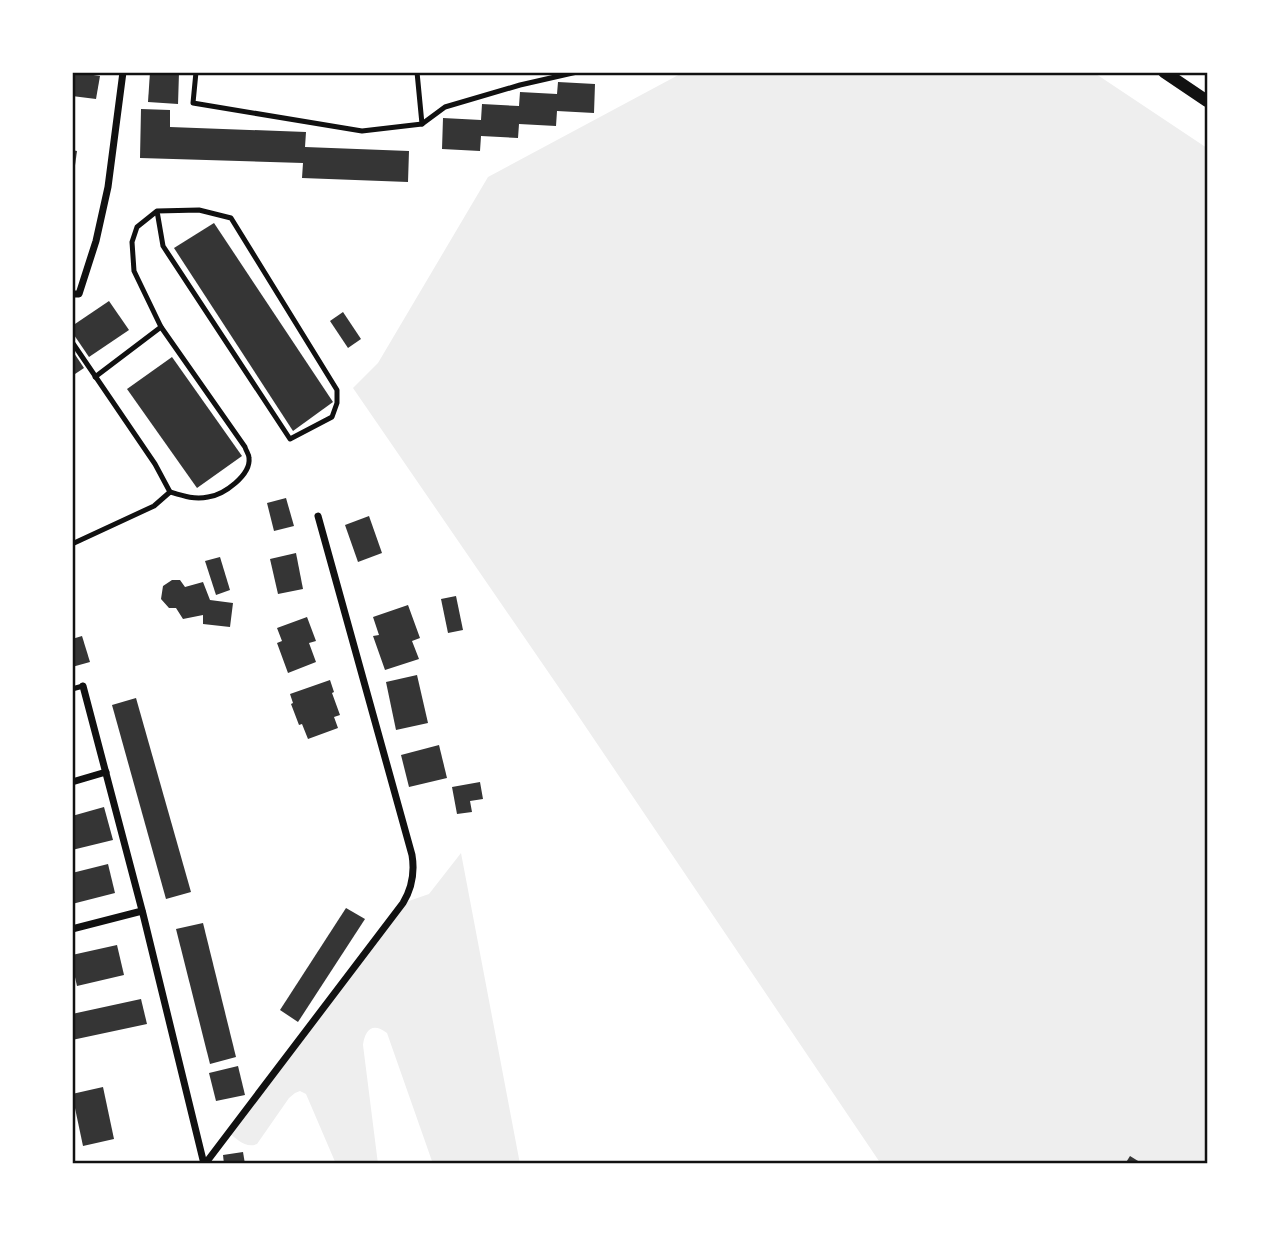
<svg xmlns="http://www.w3.org/2000/svg" width="1279" height="1236" viewBox="0 0 1279 1236" font-family="'Open Sans',sans-serif">
  <rect width="100%" height="100%" fill="#fff"/>
  <g fill="#eee">
    <polygon points="684,72 1093,72 1207,148 1207,1164 881,1164 575,711 353,388 378,363 488,177"/>
    <path d="M461,853L520,1164H433L387,1033C373,1022 365,1029 363,1045L378,1164H336L306,1094L300,1091L295,1093L289,1098L257,1144C246,1149 237,1139 229,1133L403,903L429,894Z"/>
  </g>
  <g fill="#353535">
    <polygon points="74,72 100,76 96,99 72,96"/>
    <polygon points="150,72 179,72 178,104 148,102"/>
    <polygon points="558,82 595,84 594,113 557,111 556,126 519,124 518,138 481,136 480,151 442,149 443,118 481,120 482,104 519,106 520,92 557,94"/>
    <polygon points="141,109 170,110 170,127 306,132 305,147 409,151 408,182 302,178 303,163 140,158"/>
    <polygon points="72,150 77,151 73,180 72,180"/>
    <polygon points="214,223 333,402 293,431 174,248"/>
    <polygon points="109,301 129,330 89,357 72,332 72,326"/>
    <polygon points="343,312 361,339 348,348 330,321"/>
    <polygon points="72,350 84,368 72,376"/>
    <polygon points="172,357 242,456 197,488 127,389"/>
    <polygon points="286,498 294,526 274,531 267,503"/>
    <polygon points="369,516 382,553 358,562 345,525"/>
    <polygon points="296,553 303,589 278,594 270,559"/>
    <polygon points="220,557 230,590 216,595 205,561"/>
    <polygon points="172,580 180,580 185,587 203,582 210,600 233,603 230,627 203,624 203,615 183,619 176,608 169,608 161,599 163,586"/>
    <polygon points="456,596 463,630 448,633 441,599"/>
    <polygon points="408,605 420,638 412,641 419,659 385,670 373,636 379,635 373,617"/>
    <polygon points="307,617 316,641 309,643 316,662 288,673 277,643 282,641 277,628"/>
    <polygon points="82,636 90,662 72,667 72,639"/>
    <polygon points="417,675 428,723 396,730 386,682"/>
    <polygon points="330,680 334,692 332,693 340,715 334,717 338,728 308,739 302,724 299,725 291,704 293,703 290,694"/>
    <polygon points="136,698 191,892 166,899 112,705"/>
    <polygon points="439,745 447,778 409,787 401,755"/>
    <polygon points="480,782 483,799 470,801 472,812 457,814 452,787"/>
    <polygon points="104,807 113,840 72,850 72,816"/>
    <polygon points="108,864 115,893 72,904 72,873"/>
    <polygon points="346,908 365,919 298,1022 280,1010"/>
    <polygon points="203,923 236,1057 210,1064 176,929"/>
    <polygon points="117,945 124,975 77,986 72,964 72,955"/>
    <polygon points="141,999 147,1024 72,1040 72,1014"/>
    <polygon points="238,1066 245,1095 216,1101 209,1073"/>
    <polygon points="103,1087 114,1139 83,1146 72,1094"/>
    <polygon points="243,1152 245,1164 224,1164 223,1155"/>
    <polygon points="1130,1156 1143,1164 1125,1164"/>
  </g>
  <g fill="none" stroke-linecap="round" stroke-linejoin="round">
    <g stroke="#111" stroke-width="5">
      <polyline points="196,72 193,103 362,131 422,124 445,107 520,85 577,72"/>
      <polyline points="417,72 422,124"/>
      <polyline points="157,211 163,246 290,439 332,417 337,403 337,390 231,218 199,210 157,211 137,227 132,242 134,271 161,327"/>
      <polyline points="72,342 155,464 170,492 154,506 72,544"/>
      <path d="M95,377L161,327L245,447C246,451 249,454 249,458C251,475 224,495 208,497C195,500 183,496 170,492"/>
      <polyline points="72,689 83,686"/>
    </g>
    <g stroke="#111" stroke-width="7">
      <polyline points="72,294 79,294 96,241 108,187 123,72"/>
      <polyline points="83,686 143,914 204,1164"/>
      <polyline points="72,782 106,772"/>
      <polyline points="72,929 142,911"/>
      <path d="M205,1164L403,903C412,888 415,873 412,855L318,516"/>
    </g>
    <polyline stroke="#111" stroke-width="12" points="1164,72 1207,101"/>
  </g>
  <rect width="1279" height="1236" fill="none" stroke="#ffffff" stroke-width="147"/>
  <rect x="74" y="74" width="1132" height="1088" fill="none" stroke="#111" stroke-width="2.5"/>
</svg>
